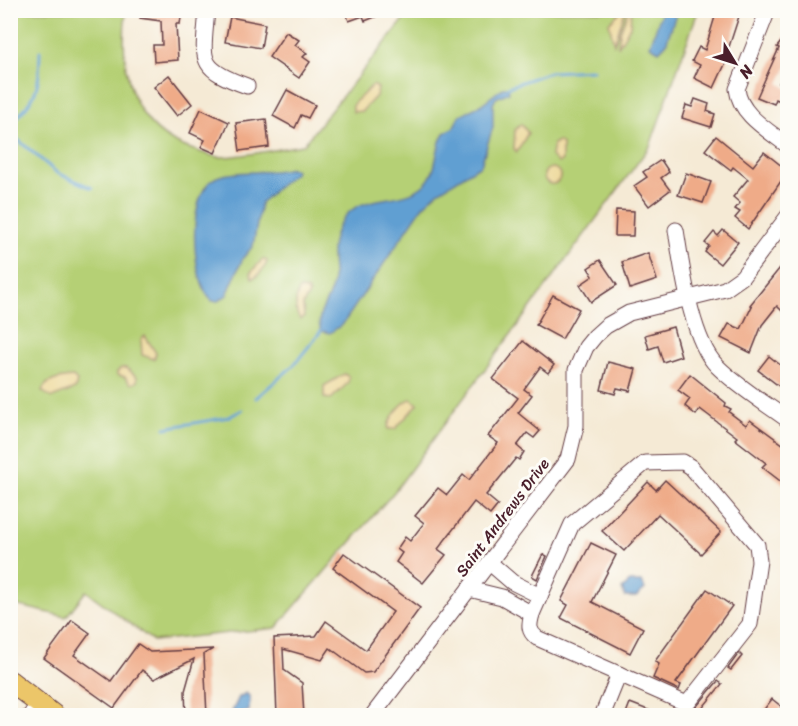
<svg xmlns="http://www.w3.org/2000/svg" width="798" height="726" viewBox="0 0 798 726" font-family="Sriracha,sans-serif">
  <rect width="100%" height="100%" fill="#fdfcf7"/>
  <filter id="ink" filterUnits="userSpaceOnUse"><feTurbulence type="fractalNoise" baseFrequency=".0167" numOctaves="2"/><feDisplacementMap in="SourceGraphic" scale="12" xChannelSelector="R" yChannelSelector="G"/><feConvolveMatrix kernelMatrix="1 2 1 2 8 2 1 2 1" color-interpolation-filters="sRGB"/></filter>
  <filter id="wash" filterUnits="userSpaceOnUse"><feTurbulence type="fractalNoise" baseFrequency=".008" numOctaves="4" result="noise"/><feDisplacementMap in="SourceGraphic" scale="24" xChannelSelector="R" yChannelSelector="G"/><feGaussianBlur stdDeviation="1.35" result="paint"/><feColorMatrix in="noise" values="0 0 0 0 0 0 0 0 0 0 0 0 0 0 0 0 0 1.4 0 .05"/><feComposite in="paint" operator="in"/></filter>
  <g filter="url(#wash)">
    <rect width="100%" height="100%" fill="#f5ead5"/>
    <path fill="#b5d075" stroke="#807850" stroke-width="1.5" d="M11,11H126C119,69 130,131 194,150C202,152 212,157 221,157C248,156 276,149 303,145L411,11H698L650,146L395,491L276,628L153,641L86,591L66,617L11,604Z"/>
    <g fill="#eeda9e" stroke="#9c7c64" stroke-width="1.5">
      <polygon points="621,11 625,11 614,44 609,23"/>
      <polygon points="628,11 631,11 630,26 618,47 620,32"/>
      <polygon points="373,85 378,88 376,96 362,111 353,112 353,104"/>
      <polygon points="521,124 528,133 517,152 514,149 515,130"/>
      <polygon points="558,141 562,144 562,160 558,163 551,156 553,144"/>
      <circle cx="552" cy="176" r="8"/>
      <path d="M263,259L267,261C266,267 257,278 252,278L251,272Z"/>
      <path d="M300,289L307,290L309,294L303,305L304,317L301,319C294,315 295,295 300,289Z"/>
      <polygon points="145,336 156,353 154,359 142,355 141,339"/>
      <polygon points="121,368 126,368 137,377 137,382 131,384 125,377 117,375 117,372"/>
      <polygon points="344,374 349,377 348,383 331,399 324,398 324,386"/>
      <path d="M73,377L77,381L75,389L52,398L42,391C45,380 62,378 73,377Z"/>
      <path d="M411,399L418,404L395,429H388C387,420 403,401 411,399Z"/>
    </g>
    <g fill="#609fd2" stroke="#555f7e" stroke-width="1.5">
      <polygon points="662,11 677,11 666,44 659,51 650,46"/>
      <path d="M504,87H508L509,92L496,98L493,104V127L481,165L438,192L423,206L343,324L330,333L321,331C314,314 331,299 333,283C334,269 330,255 333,242C346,184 397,210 425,184C439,170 434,149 444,133L453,128L460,115L479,106Z"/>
      <path d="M291,168L296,170L295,173C283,181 272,193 261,203L253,246L243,258L227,295L218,301H212C191,282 185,190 217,177C238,169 268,175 291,168Z"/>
      <polygon points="630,582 642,582 645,589 636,597 625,597 622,589"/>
      <polygon points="246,693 250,697 249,711 234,715 232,712 239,697"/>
    </g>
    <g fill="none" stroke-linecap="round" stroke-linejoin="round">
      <g stroke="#609fd2" stroke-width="3">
        <polyline points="508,87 550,72 593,70"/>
        <path d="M10,124C38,98 39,88 40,51"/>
        <polyline points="10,133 57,173 92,188"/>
        <polyline points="256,398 293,366 321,331"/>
        <polyline points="165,428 229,417 242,410"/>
      </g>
    </g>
    <g id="blocks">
      <g fill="#efab88">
        <polygon points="141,10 182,10 180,24 176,24 178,60 154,62 153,45 162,45 161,21 140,18"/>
        <polygon points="345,10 390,10 390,11 365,21 363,16 349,21"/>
        <polygon points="717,10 741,10 725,59 727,60 714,88 694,78 700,65 692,61 699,47 705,50"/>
        <polygon points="230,17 265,24 261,48 225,42"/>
        <polygon points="286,32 299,40 295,45 307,53 303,57 310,62 299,78 269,57"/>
        <polygon points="788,33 788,65 779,83 788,89 782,102 776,99 774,104 757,97 779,48 777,47"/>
        <polygon points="169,75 192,104 177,116 154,87"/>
        <polygon points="287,90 315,105 308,118 301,115 295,128 273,116"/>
        <polygon points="695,99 709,104 707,111 715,114 711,127 682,118 686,105 692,107"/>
        <polygon points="201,109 229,122 215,153 201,147 205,140 190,133"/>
        <polygon points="266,119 269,147 240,151 236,123"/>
        <polygon points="716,136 753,166 764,152 788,171 748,229 735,218 740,212 735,209 740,203 733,197 748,179 733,167 731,170 705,150"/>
        <polygon points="661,160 669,172 661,178 670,190 649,206 634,186 647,177 643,172"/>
        <polygon points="686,173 711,182 703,203 678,195"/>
        <polygon points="616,210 634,211 633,236 615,236"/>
        <polygon points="723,230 738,242 720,264 705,252 709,246 705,243 714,232 718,236"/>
        <polygon points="648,253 657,280 630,289 622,262"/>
        <polygon points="788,258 788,304 782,311 777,306 762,325 751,353 721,338 729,324 741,329 752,306 750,305"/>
        <polygon points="600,260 617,285 591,302 580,285 593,276 588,268"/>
        <polygon points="553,295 579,309 562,339 536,325"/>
        <polygon points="673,327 681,356 663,362 658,346 649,349 645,335"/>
        <polygon points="523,341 554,365 548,373 540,367 524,389 532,395 518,413 540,431 534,438 527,433 517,446 524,452 519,460 516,458 486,495 498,505 490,515 474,502 438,549 446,555 423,583 396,562 402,553 397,549 405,537 410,541 424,523 415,516 438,488 447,495 463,475 469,480 498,443 488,436 518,398 493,379"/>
        <polygon points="769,356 788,371 788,393 758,370"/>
        <polygon points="608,362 636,369 630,391 617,388 615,394 601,390"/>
        <polygon points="690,374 726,403 725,406 731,409 729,412 746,425 750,420 788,448 788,487 762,467 766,463 735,439 737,437 700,409 696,415 685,406 690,399 678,390"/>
        <polygon points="665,480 721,532 701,554 658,514 624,551 602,531 648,482 656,490"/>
        <polygon points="591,543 616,555 592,602 643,628 630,653 561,618 568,605 561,601"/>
        <polygon points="344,553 420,608 373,672 364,673 330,648 322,660 283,649 284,670 302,683 304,716 277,716 274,638 316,636 326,621 366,650 393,612 333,568"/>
        <polygon points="543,554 547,556 537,579 532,576"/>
        <polygon points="707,589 732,606 676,683 681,685 679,690 653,678 659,664 655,661"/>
        <polygon points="72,620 90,633 74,655 111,681 138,644 150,652 213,649 204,654 207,716 186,716 185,691 194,659 154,679 142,670 114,708 44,658"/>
        <polygon points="739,653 742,656 731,670 728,668"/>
        <polygon points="718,681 722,684 696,716 692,712"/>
        <polygon points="772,699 782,707 776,716 759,716"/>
        <polygon points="630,703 661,715 661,716 625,716"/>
      </g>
    </g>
  </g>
  <g filter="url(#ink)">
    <use href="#blocks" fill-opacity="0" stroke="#643d44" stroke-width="1.5"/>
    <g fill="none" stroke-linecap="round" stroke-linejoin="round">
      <defs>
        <g id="minor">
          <path d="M207,10C203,60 196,68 247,86"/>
          <path d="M768,10L737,89C740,115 768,130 788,146"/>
          <path d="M676,230C682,267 691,340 717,366C738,387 765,403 788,420"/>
          <path d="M683,462L691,467L757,545L759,561L750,624L687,704L537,638C528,631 529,625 532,614L572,524L645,463Z"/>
          <polyline points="490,563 512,582 540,596"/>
          <polyline points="469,589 502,597 532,614"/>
          <polyline points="30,716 39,703"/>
          <polyline points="372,716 568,459 576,426 576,370 586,347 595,336 606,326 629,313 725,289 742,277 788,216"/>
          <polyline points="602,716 619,674"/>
        </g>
        <polyline id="major" points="10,681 55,716"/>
      </defs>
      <use href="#minor" stroke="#643d44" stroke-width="17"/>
      <use href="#major" stroke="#643d44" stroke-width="22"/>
      <use href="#minor" stroke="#fff" stroke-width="15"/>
      <use href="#major" stroke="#ecc669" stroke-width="20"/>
    </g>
  </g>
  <g text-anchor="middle" stroke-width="6" stroke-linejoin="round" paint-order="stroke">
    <g font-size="16" fill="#4a1f2b" stroke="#fdfcf7">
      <text transform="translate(502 517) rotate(-53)" y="6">Saint Andrews Drive</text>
    </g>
  </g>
  <rect width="798" height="726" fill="none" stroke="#fdfcf7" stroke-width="36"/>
  <g transform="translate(735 63) rotate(128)" stroke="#fdfcf7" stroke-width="4.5" paint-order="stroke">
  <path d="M0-4.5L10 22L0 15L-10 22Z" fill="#4a1f2b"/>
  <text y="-9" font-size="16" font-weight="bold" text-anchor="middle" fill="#4a1f2b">N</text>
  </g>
</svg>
